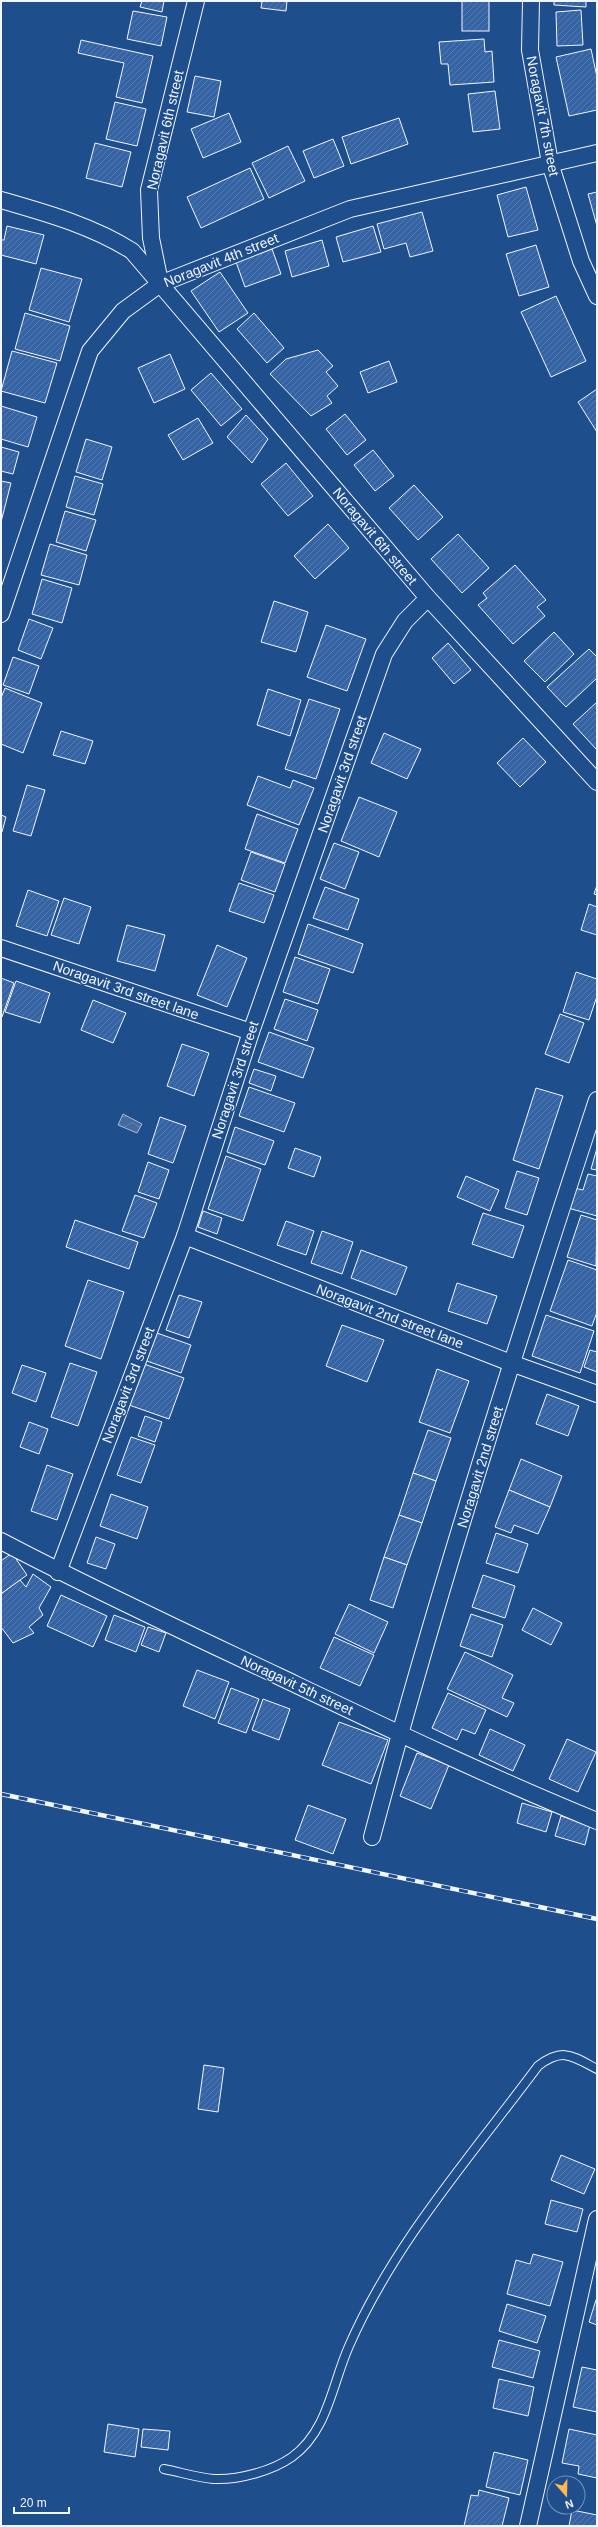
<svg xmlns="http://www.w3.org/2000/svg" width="598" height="2527" viewBox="0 0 598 2527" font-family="Arial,sans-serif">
  <defs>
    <pattern id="water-waves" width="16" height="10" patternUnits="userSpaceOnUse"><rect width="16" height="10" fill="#446ba0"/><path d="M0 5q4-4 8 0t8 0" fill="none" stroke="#5f81ae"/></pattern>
    <pattern id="building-hatch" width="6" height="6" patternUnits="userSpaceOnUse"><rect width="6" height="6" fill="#3563a3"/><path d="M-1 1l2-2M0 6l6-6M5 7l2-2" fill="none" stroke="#537ab1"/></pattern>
  </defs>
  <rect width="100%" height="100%" fill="#1f4e8c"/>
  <polygon fill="url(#water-waves)" stroke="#a8bbd7" points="123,1114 142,1124 137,1133 118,1125"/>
  <g fill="url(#building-hatch)" stroke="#f2f6ff">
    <polygon points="142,1 164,1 162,12 140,7"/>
    <polygon points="258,1 287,1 286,11 261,8 262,2"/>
    <rect x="462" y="1" width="27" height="30"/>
    <polygon points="554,1 586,1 586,7 554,5"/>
    <polygon points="581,10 583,45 557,46 556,12"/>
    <polygon points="133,11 167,17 161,46 127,39"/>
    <polygon points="484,39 485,52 492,51 494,82 450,85 448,64 441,64 439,42"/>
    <polygon points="81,40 153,56 142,103 116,97 124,63 78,53"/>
    <polygon points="591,49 597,77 597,110 569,116 556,57"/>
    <polygon points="195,76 221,81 214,117 187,112"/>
    <polygon points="495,91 500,129 473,132 468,94"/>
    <polygon points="115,102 146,109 137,146 106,139"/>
    <polygon points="229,113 241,142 203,158 191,129"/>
    <polygon points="399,118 408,144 351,164 342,137"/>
    <polygon points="333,139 344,166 314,178 303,151"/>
    <polygon points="95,143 131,152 122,187 86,178"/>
    <polygon points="288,146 305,181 269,198 252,163"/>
    <polygon points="250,168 264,199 201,228 187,197"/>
    <polygon points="526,187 538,230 508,237 497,195"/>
    <polygon points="597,192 597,226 588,194"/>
    <polygon points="422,212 433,251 410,257 406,243 384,249 377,224"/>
    <polygon points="7,226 44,235 36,264 1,255 1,240 4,240"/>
    <polygon points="373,226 381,252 343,262 336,237"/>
    <polygon points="322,240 329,266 292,277 285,251"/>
    <polygon points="536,245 549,287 519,296 506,254"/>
    <polygon points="272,249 281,274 245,287 236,262"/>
    <polygon points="41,268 82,279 69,322 29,310"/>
    <polygon points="220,272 248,313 219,332 191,291"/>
    <polygon points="556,296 586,361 551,377 521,312"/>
    <polygon points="25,313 70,326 60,361 15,349"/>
    <polygon points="254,313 284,348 267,363 237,329"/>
    <polygon points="318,350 333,366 326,372 338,386 327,396 332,403 311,416 270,374 286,359"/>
    <polygon points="12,351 57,363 45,403 1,391"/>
    <polygon points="170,354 185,389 154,403 138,368"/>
    <polygon points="389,361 397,382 368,393 360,372"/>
    <polygon points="211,373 242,409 221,426 191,390"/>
    <polygon points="597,389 597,432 578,402"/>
    <polygon points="1,406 37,417 28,447 1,439"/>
    <polygon points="345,414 366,440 347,455 326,429"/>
    <polygon points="246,415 268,439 252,463 227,437"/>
    <polygon points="198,418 213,443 183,460 168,435"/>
    <polygon points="86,439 112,447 102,480 76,472"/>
    <polygon points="1,447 19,452 13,474 1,471"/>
    <polygon points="373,450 394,476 375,491 354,465"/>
    <polygon points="286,463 313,496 288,516 261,484"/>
    <polygon points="75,476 103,484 94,515 66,507"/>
    <polygon points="1,481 11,483 1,522"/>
    <polygon points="414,485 443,517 418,540 389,508"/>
    <polygon points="65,511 96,520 86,551 56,542"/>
    <polygon points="328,524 349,548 315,579 294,556"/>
    <polygon points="458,534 489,568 462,593 431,559"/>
    <polygon points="50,544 87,555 79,585 41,575"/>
    <polygon points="515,565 546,600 537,607 545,616 513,644 478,605 487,598 483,593"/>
    <polygon points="42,579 72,588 62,623 32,614"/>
    <polygon points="274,601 308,612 296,652 261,642"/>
    <polygon points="29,619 53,628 41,659 18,650"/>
    <polygon points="326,625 366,639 347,691 307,677"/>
    <polygon points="554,632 574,654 545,682 524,661"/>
    <polygon points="448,643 471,670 454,684 432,658"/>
    <polygon points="589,649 597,657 597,678 566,707 547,687"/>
    <polygon points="13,657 39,666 29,694 3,685"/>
    <polygon points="5,688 42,703 23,753 1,744 1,698"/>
    <polygon points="268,689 301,700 290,736 257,725"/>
    <polygon points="309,699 340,709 316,779 285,769"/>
    <polygon points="597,702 597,750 573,724"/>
    <polygon points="61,731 93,741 85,764 53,755"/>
    <polygon points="384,733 421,749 407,779 371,763"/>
    <polygon points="523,738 546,762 520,787 497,763"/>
    <polygon points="258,776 290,788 293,780 314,788 299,825 247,805"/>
    <polygon points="27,785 45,790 31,836 13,831"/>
    <polygon points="359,797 397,812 379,857 341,841"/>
    <polygon points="257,814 298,829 285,863 245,849"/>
    <polygon points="1,815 6,817 2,832 1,832"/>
    <polygon points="334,843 359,852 345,889 320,879"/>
    <polygon points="251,852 285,864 275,892 241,880"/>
    <polygon points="239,883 274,895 264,923 229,911"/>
    <polygon points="597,885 597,895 594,894"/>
    <polygon points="325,887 359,899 348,930 313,918"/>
    <polygon points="28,890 59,901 47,936 16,926"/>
    <polygon points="64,898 91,907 79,944 51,935"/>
    <polygon points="589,904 597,907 597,935 581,930"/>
    <polygon points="308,924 363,944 353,973 298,954"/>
    <polygon points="127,925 165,935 155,971 117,961"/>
    <polygon points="217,945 247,958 227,1007 197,995"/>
    <polygon points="295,957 330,969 318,1004 283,992"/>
    <polygon points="576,972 597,979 597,996 589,1020 563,1012"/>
    <polygon points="1,978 14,983 2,1017 1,1017"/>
    <polygon points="16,981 50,993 40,1023 5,1012"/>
    <polygon points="285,999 318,1010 307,1041 274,1029"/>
    <polygon points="93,1000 126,1013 113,1043 81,1030"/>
    <polygon points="560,1014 584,1023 569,1063 545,1054"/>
    <polygon points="269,1032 314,1048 303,1078 258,1062"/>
    <polygon points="182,1044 209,1053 194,1096 167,1086"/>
    <polygon points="254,1069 276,1076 271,1091 249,1083"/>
    <polygon points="249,1087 295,1103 284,1132 239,1116"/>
    <polygon points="536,1088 563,1096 539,1169 513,1160"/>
    <polygon points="160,1117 186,1126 173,1163 148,1154"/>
    <polygon points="235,1127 274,1141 265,1165 227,1152"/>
    <polygon points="295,1148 321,1157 314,1177 288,1168"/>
    <polygon points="597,1148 597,1170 591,1169"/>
    <polygon points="226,1156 261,1169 243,1221 208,1209"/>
    <polygon points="148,1162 169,1170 159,1199 138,1192"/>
    <polygon points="517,1171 539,1178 527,1215 505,1208"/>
    <polygon points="588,1174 597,1176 597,1216 568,1208 574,1188 583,1190"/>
    <polygon points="466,1176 499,1190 490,1211 457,1197"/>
    <polygon points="135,1195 157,1203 144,1238 122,1231"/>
    <polygon points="203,1211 222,1218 217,1234 198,1227"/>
    <polygon points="483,1213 524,1226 513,1258 472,1244"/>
    <polygon points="581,1215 597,1220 596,1266 567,1257"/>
    <polygon points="75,1220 138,1242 129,1269 66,1247"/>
    <polygon points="286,1221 314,1231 306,1255 277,1245"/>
    <polygon points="322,1231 353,1242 342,1274 311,1263"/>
    <polygon points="361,1250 407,1267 396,1295 351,1278"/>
    <polygon points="568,1260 597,1270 597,1312 592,1326 550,1311"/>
    <polygon points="88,1280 124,1292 101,1359 65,1346"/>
    <polygon points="457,1283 497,1296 487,1324 448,1311"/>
    <polygon points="179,1295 202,1302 189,1338 166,1330"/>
    <polygon points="546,1315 594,1331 580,1373 532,1356"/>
    <polygon points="342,1325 384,1340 367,1382 326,1366"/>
    <polygon points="154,1332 191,1345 181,1373 144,1360"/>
    <polygon points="590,1350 597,1352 597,1372 584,1367"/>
    <polygon points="70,1363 97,1372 78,1426 51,1417"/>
    <polygon points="144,1364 184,1378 169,1419 129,1405"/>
    <polygon points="22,1365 46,1373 36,1402 12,1393"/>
    <polygon points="437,1369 469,1381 450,1433 419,1422"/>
    <polygon points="547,1394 579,1406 568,1436 536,1424"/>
    <polygon points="145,1416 162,1422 155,1442 138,1436"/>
    <polygon points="29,1422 48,1429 39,1454 20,1447"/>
    <polygon points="428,1430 451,1438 436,1481 413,1473"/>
    <polygon points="131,1437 155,1445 141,1483 117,1475"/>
    <polygon points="521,1459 562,1476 550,1507 509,1490"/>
    <polygon points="47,1465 73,1474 57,1520 31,1511"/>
    <polygon points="413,1473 436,1481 422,1523 399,1515"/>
    <polygon points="509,1490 550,1507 538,1534 514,1525 511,1533 495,1527"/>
    <polygon points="111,1494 148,1507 137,1539 100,1526"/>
    <polygon points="399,1515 422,1523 407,1565 384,1557"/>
    <polygon points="496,1533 528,1544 518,1573 486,1563"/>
    <polygon points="96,1537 115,1544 106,1569 87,1563"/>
    <polygon points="12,1553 27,1575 1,1594 1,1561"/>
    <polygon points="384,1557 407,1565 393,1608 370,1600"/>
    <polygon points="33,1574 51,1587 39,1608 43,1615 29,1627 34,1633 13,1643 1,1627 1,1594 20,1580 26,1587"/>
    <polygon points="483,1575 515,1586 505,1618 472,1607"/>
    <polygon points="61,1595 107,1616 93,1647 47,1626"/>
    <polygon points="349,1604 388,1622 374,1653 335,1634"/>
    <polygon points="533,1608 562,1623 551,1645 522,1630"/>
    <polygon points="471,1614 503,1625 492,1657 460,1646"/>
    <polygon points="114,1615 145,1627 136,1652 105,1640"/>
    <polygon points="148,1627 166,1633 159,1652 141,1645"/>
    <polygon points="334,1637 374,1655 360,1686 320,1668"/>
    <polygon points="465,1652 513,1675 502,1698 514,1703 507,1717 447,1689"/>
    <polygon points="197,1670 229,1682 215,1719 183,1706"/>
    <polygon points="231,1688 259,1699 246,1733 218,1723"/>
    <polygon points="448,1693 486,1710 475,1734 462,1729 457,1740 432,1728"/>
    <polygon points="263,1699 290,1709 279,1740 252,1730"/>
    <polygon points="339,1722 388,1740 371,1784 322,1765"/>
    <polygon points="490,1729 525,1745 513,1771 479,1755"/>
    <polygon points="567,1739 596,1752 578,1792 549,1779"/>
    <polygon points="417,1753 449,1765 431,1809 400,1796"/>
    <polygon points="522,1803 552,1812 546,1832 517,1823"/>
    <polygon points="308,1805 346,1819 333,1854 295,1840"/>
    <polygon points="561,1816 590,1825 585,1845 555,1836"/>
    <polygon points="204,2065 224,2068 218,2112 198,2109"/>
    <polygon points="561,2155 595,2169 584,2194 551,2180"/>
    <polygon points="551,2200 583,2209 577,2232 545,2224"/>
    <polygon points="533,2254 563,2262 550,2306 507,2294 516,2260 530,2264"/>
    <polygon points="597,2297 597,2325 589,2322"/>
    <polygon points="507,2304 546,2316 537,2343 499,2331"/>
    <polygon points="499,2340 540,2351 533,2378 492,2367"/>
    <polygon points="582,2367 597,2370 597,2412 573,2407"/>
    <polygon points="499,2379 534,2387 528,2416 493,2408"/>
    <polygon points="108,2424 139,2429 135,2457 104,2452"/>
    <polygon points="143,2429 170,2431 168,2450 141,2447"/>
    <polygon points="569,2429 597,2435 597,2478 578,2474 579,2466 562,2463"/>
    <polygon points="494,2452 528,2460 520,2495 486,2487"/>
    <polygon points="479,2490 509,2498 502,2526 464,2526 471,2495 478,2496"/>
    <polygon points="572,2510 597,2515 597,2526 569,2526"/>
  </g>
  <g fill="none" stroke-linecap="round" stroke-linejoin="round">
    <defs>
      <path id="lane" d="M164,2469C180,2472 198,2478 214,2479C239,2480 272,2471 292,2457C328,2431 332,2384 349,2346C394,2243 471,2156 538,2066C563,2047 572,2056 597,2069"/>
      <g id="street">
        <polyline points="531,1 530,50 550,163 581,261 597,296"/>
        <path d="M1,200C46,213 93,226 132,251L428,598L597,782"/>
        <polyline points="160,282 151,238 149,190 196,1"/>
        <polyline points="1,614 90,351 123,311 160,284 350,209 597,153"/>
        <polyline points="1,948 251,1032"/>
        <polyline points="185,1236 511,1363 597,1394"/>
        <path d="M1,1541C92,1589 185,1632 278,1676C383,1726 489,1777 597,1821"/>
        <polyline points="58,1572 185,1236 251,1032 384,654 405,621 428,598"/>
        <path d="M372,1837C438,1588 517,1344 597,1100"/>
        <polyline points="528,2526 597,2219"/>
      </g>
    </defs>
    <use href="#lane" stroke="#f2f6ff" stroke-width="10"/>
    <use href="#street" stroke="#f2f6ff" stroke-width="18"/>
    <use href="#lane" stroke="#1f4e8c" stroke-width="8"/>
    <use href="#street" stroke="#1f4e8c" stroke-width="16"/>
    <defs>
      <polyline id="rail" points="1,1794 597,1919"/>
    </defs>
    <use href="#rail" stroke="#f2f6ff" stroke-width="4.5"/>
    <use href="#rail" stroke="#1f4e8c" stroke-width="3" stroke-dasharray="9" stroke-linecap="butt"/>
  </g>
  <g text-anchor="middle" stroke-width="3" stroke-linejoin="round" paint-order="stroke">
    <g font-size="14" fill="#f2f6ff" stroke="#1f4e8c">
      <text transform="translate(543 116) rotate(79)" y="5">Noragavit 7th street</text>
      <text transform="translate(165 130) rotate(-77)" y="5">Noragavit 6th street</text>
      <text transform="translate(221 260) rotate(-22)" y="5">Noragavit 4th street</text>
      <text transform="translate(375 536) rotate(50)" y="5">Noragavit 6th street</text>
      <text transform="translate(342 774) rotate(-71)" y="5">Noragavit 3rd street</text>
      <text transform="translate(126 990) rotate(19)" y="5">Noragavit 3rd street lane</text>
      <text transform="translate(235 1080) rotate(-72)" y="5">Noragavit 3rd street</text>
      <text transform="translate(390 1316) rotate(21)" y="5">Noragavit 2nd street lane</text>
      <text transform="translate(128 1385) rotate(-69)" y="5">Noragavit 3rd street</text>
      <text transform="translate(480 1467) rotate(-73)" y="5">Noragavit 2nd street</text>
      <text transform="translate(297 1685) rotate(25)" y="5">Noragavit 5th street</text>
    </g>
  </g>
  <rect width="598" height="2527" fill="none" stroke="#f2f6ff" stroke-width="4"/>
  <g transform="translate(566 2495) rotate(160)"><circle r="19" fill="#1f4e8c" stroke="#7391ba"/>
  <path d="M0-3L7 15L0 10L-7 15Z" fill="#ffb74d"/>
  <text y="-6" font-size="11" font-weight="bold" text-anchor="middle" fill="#f2f6ff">N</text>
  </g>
  <path d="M14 2507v6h55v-6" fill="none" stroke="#f2f6ff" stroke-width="2"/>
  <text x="20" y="2507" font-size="12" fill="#f2f6ff" stroke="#1f4e8c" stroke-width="3" paint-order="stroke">20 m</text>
</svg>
